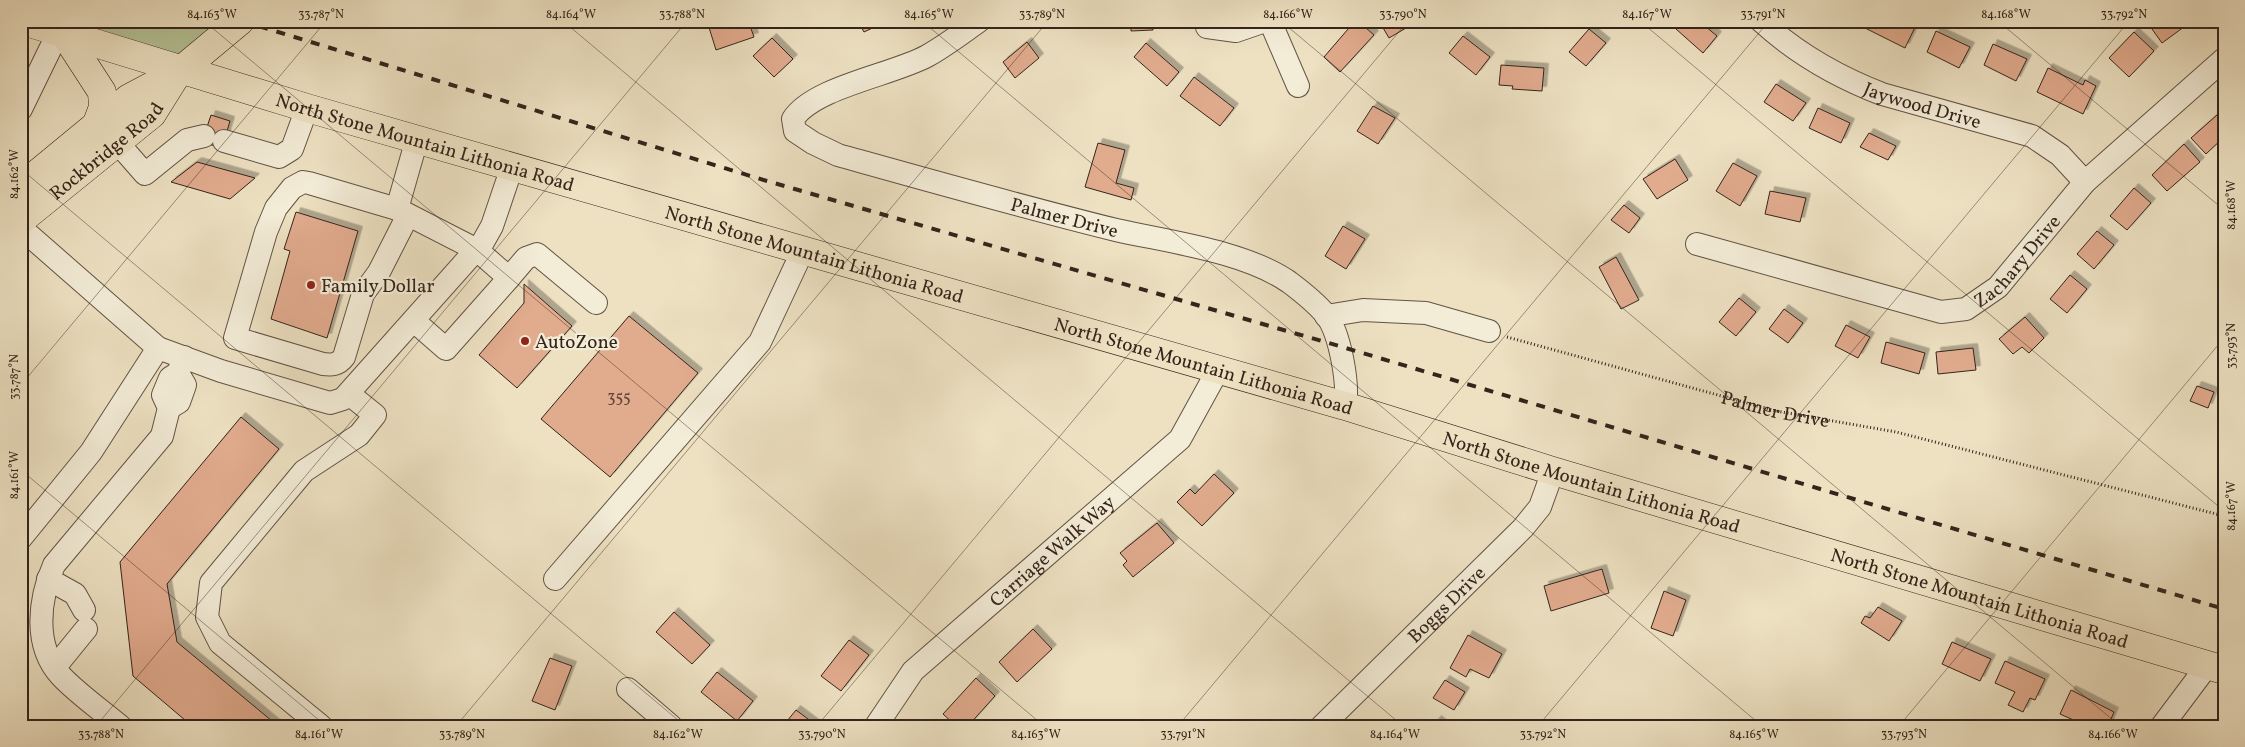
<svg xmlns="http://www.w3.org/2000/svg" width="2245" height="747" viewBox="0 0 2245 747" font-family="Vollkorn,serif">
  <defs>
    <filter id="shadow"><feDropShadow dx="4.5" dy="-4.5" stdDeviation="0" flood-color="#0004"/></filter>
  </defs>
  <rect width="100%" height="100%" fill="#ede1c2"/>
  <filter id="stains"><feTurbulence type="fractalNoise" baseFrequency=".004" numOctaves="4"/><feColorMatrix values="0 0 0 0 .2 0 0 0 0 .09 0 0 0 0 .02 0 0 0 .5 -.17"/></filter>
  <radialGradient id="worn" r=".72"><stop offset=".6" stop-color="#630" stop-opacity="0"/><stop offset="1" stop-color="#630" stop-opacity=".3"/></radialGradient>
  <polygon fill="#b4c397" stroke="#747459" points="48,21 224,21 182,60"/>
  <g fill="#e1ab8e" stroke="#34241b" filter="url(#shadow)">
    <polygon points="623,21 636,21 630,27"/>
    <polygon points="707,21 742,21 743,25 749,23 754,37 716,50"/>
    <polygon points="858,21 882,21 883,23 864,32"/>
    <polygon points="1131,21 1153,21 1153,30 1131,31"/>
    <polygon points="1355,21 1358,21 1374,35 1340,72 1324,57"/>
    <polygon points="1379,21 1418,21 1389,38"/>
    <polygon points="1684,21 1699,21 1717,36 1703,53 1676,29"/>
    <polygon points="1869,21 1913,21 1917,23 1905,48 1865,28"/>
    <polygon points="2163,21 2192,21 2162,43 2152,29"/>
    <polygon points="1589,29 1606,43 1586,66 1569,52"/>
    <polygon points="1936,31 1970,47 1959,68 1927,52"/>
    <polygon points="2134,32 2154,51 2129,77 2109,58"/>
    <polygon points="1463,36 1490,57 1476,75 1449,53"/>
    <polygon points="772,38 793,59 774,77 753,56"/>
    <polygon points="1027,42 1039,58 1015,78 1003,62"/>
    <polygon points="1146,43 1179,72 1167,86 1134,57"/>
    <polygon points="1993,44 2027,59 2016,81 1984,65"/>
    <polygon points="1501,65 1544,68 1542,91 1512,89 1513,86 1499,85"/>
    <polygon points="2048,68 2083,85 2085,80 2096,86 2083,114 2037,92"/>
    <polygon points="1194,77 1234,108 1220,126 1180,96"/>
    <polygon points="1776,84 1806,103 1793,121 1764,102"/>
    <polygon points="1373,106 1395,118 1378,144 1357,131"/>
    <polygon points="1818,108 1850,123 1841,143 1809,128"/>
    <polygon points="211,115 230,121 222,148 202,142"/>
    <polygon points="2217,115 2224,122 2224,137 2206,154 2191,138"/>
    <polygon points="1869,133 1896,146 1888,160 1860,147"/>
    <polygon points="1098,143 1125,150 1116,183 1134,188 1131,200 1085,187"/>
    <polygon points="2184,144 2200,162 2167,191 2152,175"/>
    <polygon points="1675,159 1688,180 1657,199 1643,179"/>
    <polygon points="197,162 255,178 230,199 171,182"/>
    <polygon points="1733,163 1757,176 1740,206 1716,191"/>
    <polygon points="2134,188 2151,203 2127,230 2110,216"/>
    <polygon points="1770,191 1806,198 1800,222 1765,214"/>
    <polygon points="1624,205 1640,218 1629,233 1611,220"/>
    <polygon points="296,212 358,231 327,338 271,319 290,251 284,249"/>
    <polygon points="1343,226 1365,239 1346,269 1325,256"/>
    <polygon points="2097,231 2114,245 2094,269 2077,254"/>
    <polygon points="1616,257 1639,300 1621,309 1599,267"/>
    <polygon points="2070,275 2087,289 2067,313 2050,299"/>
    <polygon points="524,284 572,326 517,388 479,355 524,303"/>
    <polygon points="1739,298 1756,312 1736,336 1719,322"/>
    <polygon points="1784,309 1803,323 1788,343 1769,329"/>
    <polygon points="629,316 698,373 610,477 541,419"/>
    <polygon points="2025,317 2044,338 2029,353 2022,347 2013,354 1999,339"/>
    <polygon points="1846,325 1870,337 1858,358 1835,346"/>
    <polygon points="1886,342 1925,353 1919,374 1881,363"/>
    <polygon points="1973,348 1976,370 1938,374 1936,352"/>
    <polygon points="2197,386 2214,392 2208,408 2190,401"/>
    <polygon points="241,417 279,449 167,584 177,642 278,726 192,726 133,676 120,562"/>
    <polygon points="1214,474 1234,493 1202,526 1177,502 1190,489 1195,494"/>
    <polygon points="1157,523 1174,543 1133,577 1123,565 1127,561 1120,553"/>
    <polygon points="1602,569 1609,593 1551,611 1544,586"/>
    <polygon points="1664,591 1686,600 1673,636 1651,628"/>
    <polygon points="1878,607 1902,621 1889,641 1861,623 1865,616 1870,618"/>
    <polygon points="674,612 710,645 692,664 656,632"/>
    <polygon points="1033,629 1052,649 1017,682 999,662"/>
    <polygon points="1468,635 1502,654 1489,678 1470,669 1466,677 1450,668"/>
    <polygon points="849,640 869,655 841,691 821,676"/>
    <polygon points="1952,642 1991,659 1980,681 1942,664"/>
    <polygon points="550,658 572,666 555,710 532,701"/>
    <polygon points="2005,661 2045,679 2035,700 2030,698 2023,712 2008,705 2015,692 1995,683"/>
    <polygon points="717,672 753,701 737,721 701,692"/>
    <polygon points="976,678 995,696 968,726 956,726 943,714"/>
    <polygon points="1445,680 1465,692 1454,710 1433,698"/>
    <polygon points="2071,690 2114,712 2108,726 2087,726 2060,714"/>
    <polygon points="796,710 816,725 816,726 783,726"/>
    <polygon points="1437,720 1444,726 1432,726"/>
  </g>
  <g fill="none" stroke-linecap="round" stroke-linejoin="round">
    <defs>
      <g id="minor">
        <path id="s2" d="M979,21C962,33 945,46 927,56C892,75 814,87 793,119L795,131L813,143L838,155C931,181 1023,207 1116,230C1169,242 1244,251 1289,282C1301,291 1317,304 1326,315C1340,333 1349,384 1345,406"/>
        <polyline points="1270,21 1298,86"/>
        <path id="s3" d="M1761,21C1796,53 1838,77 1882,94L2032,136L2060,155L2085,182"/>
        <polyline points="1207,27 1236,31 1265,21"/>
        <polyline points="21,109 58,33"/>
        <polyline points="224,141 279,157 292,149 307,108"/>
        <polyline points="117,142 145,174 187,140 204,136"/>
        <path d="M397,209L309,183L303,182L292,188L276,208L266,232L235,338L323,364C332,365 338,365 344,357L363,294L379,272L408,215"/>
        <polyline points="21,228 158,348 91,452 21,538"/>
        <path id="s4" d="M1697,244L1941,312L1966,309L1998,287L2085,182L2224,59"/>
        <polyline points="509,278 526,258 537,254 596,303"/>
        <polyline points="1326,316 1363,310 1426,313 1489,331"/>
        <polyline points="414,321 446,349 509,278 477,250 397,209 417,139"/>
        <polyline points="158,348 221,371 330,403 343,399 483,242 492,226 512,167"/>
        <polyline points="169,408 179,402 185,385 178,373"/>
        <polyline points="48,579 75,594 84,610"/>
        <polyline points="555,579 760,342 803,250"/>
        <polyline points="55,667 86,629"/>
        <polyline points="628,689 671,726"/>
        <path d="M120,726C101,710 78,694 61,676C33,646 39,599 54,565L162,436L169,408L163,395L170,378L178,373L184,357"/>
        <polyline points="321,726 220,643 207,617 211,583 304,471 359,435 375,415 349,394"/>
        <path id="s5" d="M876,726L913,671L1180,439L1218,370"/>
        <path id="s6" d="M1322,726L1523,528L1540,507L1553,471"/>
        <polyline points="2162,726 2207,666"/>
      </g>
      <g id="major">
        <path id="s7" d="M23,21L307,108L1345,406L1553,471L2224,670"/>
        <polyline points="65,35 102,92 103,107 96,126"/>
        <polyline points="21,187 129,98 180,71 240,21"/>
        <path id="s8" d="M21,220L152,114L177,74"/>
      </g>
    </defs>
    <use href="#minor" stroke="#625345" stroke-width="24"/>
    <use href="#major" stroke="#34241b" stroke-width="29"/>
    <path stroke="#34241b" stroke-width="3" stroke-dasharray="1 2.5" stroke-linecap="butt" id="s1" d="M1507,337L1776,411L1896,432L2224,516"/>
    <use href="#minor" stroke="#f3ecd7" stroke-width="22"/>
    <use href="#major" stroke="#ede1c2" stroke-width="28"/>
    <polyline stroke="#34241b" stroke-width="4" stroke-dasharray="9 9" stroke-linecap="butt" points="242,21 767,181 1339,346 2224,609"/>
  </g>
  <path fill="none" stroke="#34241b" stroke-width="1" stroke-opacity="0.45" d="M204,21L1044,726M563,21L1403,726M922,21L1762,726M1281,21L2120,726M1640,21L2224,511M1998,21L2224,210M21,169L685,726M21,385L326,21M21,470L326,726M96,726L687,21M456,726L1048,21M817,726L1408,21M1178,726L1769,21M1538,726L2129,21M1899,726L2224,338"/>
  <g fill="#8f2418" stroke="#f3ecd7" stroke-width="2">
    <circle cx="311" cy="285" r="5"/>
    <circle cx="525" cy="341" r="5"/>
  </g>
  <g text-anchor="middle" stroke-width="4.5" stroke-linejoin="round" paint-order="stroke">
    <g font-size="16" fill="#5f4638">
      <text x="619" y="402">355</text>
    </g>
    <g font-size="19" fill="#34241b" stroke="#f3ecd7">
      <text dy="7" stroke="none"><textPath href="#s3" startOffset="184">Jaywood Drive</textPath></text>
      <text dy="7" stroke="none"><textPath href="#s7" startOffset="420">North Stone Mountain Lithonia Road</textPath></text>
      <text dy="7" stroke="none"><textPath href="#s8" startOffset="110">Rockbridge Road</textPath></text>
      <text dy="7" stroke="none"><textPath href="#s2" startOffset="509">Palmer Drive</textPath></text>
      <text dy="7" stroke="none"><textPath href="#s7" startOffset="825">North Stone Mountain Lithonia Road</textPath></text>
      <text dy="7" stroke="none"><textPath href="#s4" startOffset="349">Zachary Drive</textPath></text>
      <text dy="7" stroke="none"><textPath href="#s7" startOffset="1230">North Stone Mountain Lithonia Road</textPath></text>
      <text dy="7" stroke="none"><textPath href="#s1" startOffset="278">Palmer Drive</textPath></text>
      <text dy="7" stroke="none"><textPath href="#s7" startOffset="1635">North Stone Mountain Lithonia Road</textPath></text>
      <text dy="7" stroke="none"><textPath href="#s5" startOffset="250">Carriage Walk Way</textPath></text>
      <text dy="7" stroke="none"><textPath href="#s7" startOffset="2040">North Stone Mountain Lithonia Road</textPath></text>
      <text dy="7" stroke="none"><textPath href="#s6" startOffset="174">Boggs Drive</textPath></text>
    </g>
    <g font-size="19" fill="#34241b" stroke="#f3ecd7" text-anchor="start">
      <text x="321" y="292">Family Dollar</text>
      <text x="535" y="348">AutoZone</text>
    </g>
  </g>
  <rect width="2245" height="747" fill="none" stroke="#ede1c2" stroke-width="55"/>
  <rect x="28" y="28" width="2190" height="692" fill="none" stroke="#34241b" stroke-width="2"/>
  <g font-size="12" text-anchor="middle" fill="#34241b">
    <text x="212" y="18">84.163°W</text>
    <text x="321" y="18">33.787°N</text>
    <text x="571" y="18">84.164°W</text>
    <text x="682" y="18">33.788°N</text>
    <text x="929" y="18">84.165°W</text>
    <text x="1042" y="18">33.789°N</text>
    <text x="1288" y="18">84.166°W</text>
    <text x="1403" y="18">33.790°N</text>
    <text x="1647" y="18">84.167°W</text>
    <text x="1763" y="18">33.791°N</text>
    <text x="2006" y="18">84.168°W</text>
    <text x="2124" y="18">33.792°N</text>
    <text transform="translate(14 174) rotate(-90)" y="4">84.162°W</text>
    <text transform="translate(2231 205) rotate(-90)" y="4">84.168°W</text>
    <text transform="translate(2231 346) rotate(-90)" y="4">33.793°N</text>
    <text transform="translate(14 377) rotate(-90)" y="4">33.787°N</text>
    <text transform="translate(14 475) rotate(-90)" y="4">84.161°W</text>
    <text transform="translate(2231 506) rotate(-90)" y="4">84.167°W</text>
    <text x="101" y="738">33.788°N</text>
    <text x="319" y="738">84.161°W</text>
    <text x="462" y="738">33.789°N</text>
    <text x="678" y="738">84.162°W</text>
    <text x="822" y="738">33.790°N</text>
    <text x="1036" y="738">84.163°W</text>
    <text x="1183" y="738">33.791°N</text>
    <text x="1395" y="738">84.164°W</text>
    <text x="1543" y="738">33.792°N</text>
    <text x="1754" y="738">84.165°W</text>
    <text x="1904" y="738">33.793°N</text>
    <text x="2113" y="738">84.166°W</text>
  </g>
  <rect width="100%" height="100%" filter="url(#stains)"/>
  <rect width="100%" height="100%" fill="url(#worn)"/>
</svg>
